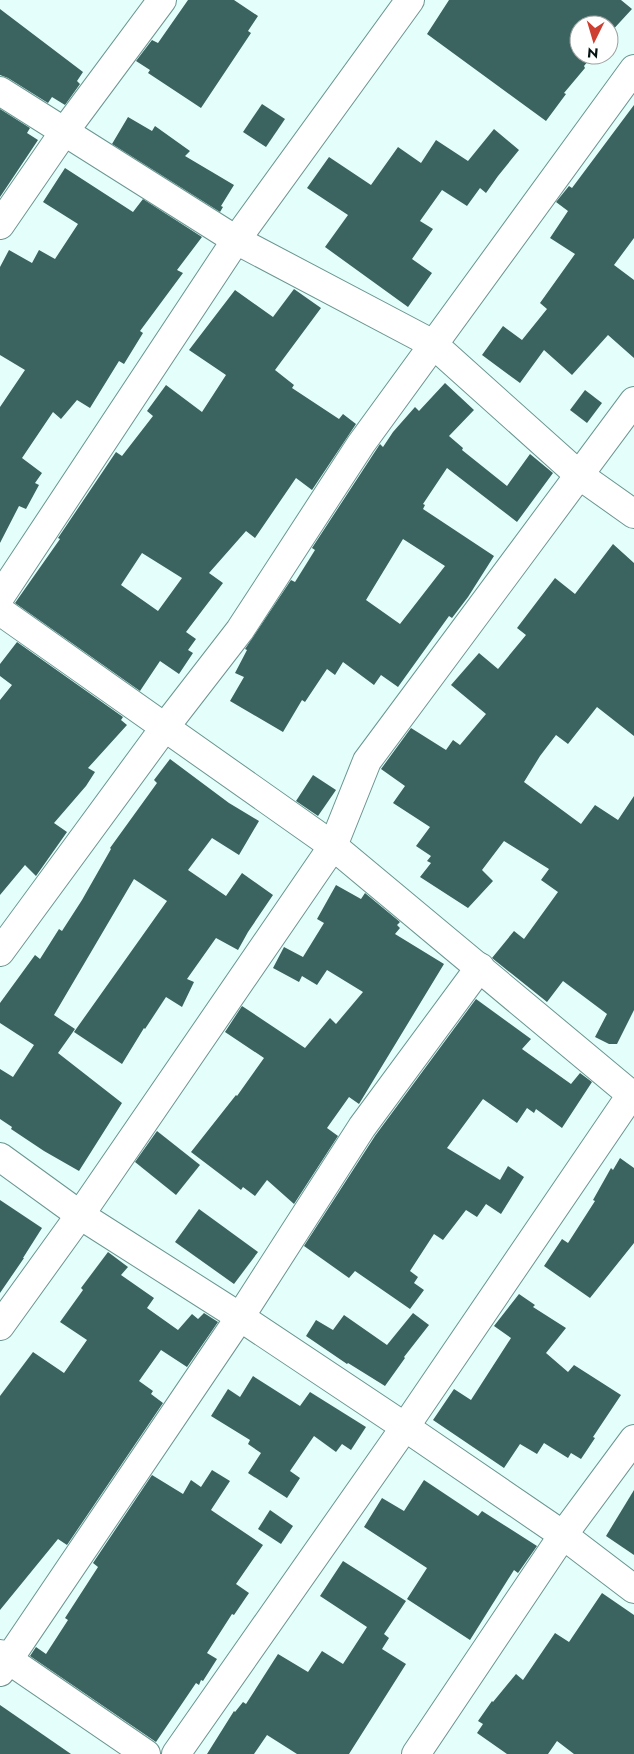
<svg xmlns="http://www.w3.org/2000/svg" width="634" height="1754" viewBox="0 0 634 1754" font-family="Jost,sans-serif">
  <rect width="100%" height="100%" fill="#e4fffb"/>
  <g fill="#3b635f" fill-rule="evenodd">
    <polygon points="188,0 234,0 258,16 248,31 251,33 201,108 148,73 150,70 136,61 152,40 158,43"/>
    <polygon points="449,0 621,0 632,9 609,34 609,25 579,25 579,55 593,55 584,66 585,68 564,93 566,94 546,121 427,34"/>
    <polygon points="0,9 83,72 77,81 80,84 65,105 52,97 48,103 8,78 0,75"/>
    <polygon points="262,104 285,119 266,147 243,132"/>
    <polygon points="634,105 634,238 614,265 634,280 634,358 608,335 572,375 544,350 520,383 482,355 503,326 522,340 547,309 540,303 575,254 550,238 568,211 556,202 569,186 572,188"/>
    <polygon points="0,109 30,128 27,133 38,140 0,197"/>
    <polygon points="128,117 152,131 155,126 190,151 185,156 234,185 221,206 223,207 220,212 112,144"/>
    <polygon points="494,129 519,150 498,176 486,193 480,188 467,206 442,190 420,221 433,229 412,259 432,273 408,307 325,247 348,215 307,188 329,157 371,185 398,147 421,163 436,140 468,161"/>
    <polygon points="65,168 133,212 143,199 202,237 177,270 183,273 140,331 143,333 124,364 119,361 90,408 77,400 61,419 53,412 22,458 42,473 35,483 39,485 26,509 19,506 0,543 0,407 25,370 0,355 0,267 9,250 32,263 39,250 55,259 78,224 43,202"/>
    <path d="M294,289L321,308L275,370L294,385L292,388L339,419L343,414L356,424L312,490L296,478L255,538L246,531L209,573L223,583L186,632L196,639L188,650L193,653L179,674L160,661L140,691L15,603L60,539L58,538L116,452L122,456L153,416L147,411L166,385L202,412L226,375L189,350L235,290L273,317ZM142,553L182,578L158,611L121,585Z"/>
    <path d="M445,383L474,410L449,436L463,448L462,450L507,486L530,454L553,473L517,522L447,468L423,504L425,505L423,509L494,556L468,597L452,618L449,616L398,687L381,675L374,685L343,662L335,675L327,669L305,702L302,700L283,732L230,701L244,677L235,673L247,650L245,649L291,580L295,582L315,550L312,548L380,444L383,447L393,432L415,407L419,411ZM403,539L445,566L400,624L366,600Z"/>
    <polygon points="585,390 602,403 587,423 570,410"/>
    <polygon points="613,544 634,563 634,736 597,707 568,744 556,735 540,756 524,782 581,824 595,805 618,820 634,796 634,1010 617,1044 609,1044 595,1037 607,1014 563,981 547,1002 492,958 514,931 524,939 558,892 541,880 549,869 504,841 482,870 493,881 468,908 420,877 431,863 427,861 431,856 416,846 430,827 393,803 405,786 381,769 411,728 446,750 453,740 460,745 486,714 451,685 479,653 498,669 526,635 517,628 555,578 575,594"/>
    <polygon points="17,642 123,717 121,720 127,725 88,768 95,772 86,786 54,823 67,832 36,876 25,865 0,895 0,700 12,685 0,676 0,664"/>
    <polygon points="170,759 229,803 259,821 239,855 212,838 188,870 226,896 242,873 273,895 248,932 238,950 216,938 187,979 194,982 182,1007 166,997 145,1029 144,1028 122,1064 74,1032 167,901 134,879 54,1015 75,1029 58,1053 122,1103 79,1171 44,1151 11,1129 12,1127 0,1119 0,1069 13,1077 34,1045 0,1023 0,1003 35,955 40,959 59,929 62,931 82,900 111,849 110,848 157,783 154,780"/>
    <polygon points="313,775 336,790 318,816 296,801"/>
    <polygon points="336,885 361,899 365,893 400,922 397,925 400,928 395,934 444,964 359,1104 349,1097 327,1128 338,1136 294,1204 267,1180 255,1196 243,1187 241,1190 191,1152 236,1095 237,1096 264,1058 225,1032 242,1006 305,1048 330,1018 336,1024 363,992 327,970 317,985 302,976 299,982 273,968 284,947 303,957 324,923 317,919"/>
    <polygon points="476,999 531,1039 522,1049 571,1084 580,1073 592,1082 562,1128 536,1109 534,1113 527,1108 517,1123 483,1099 447,1148 500,1180 508,1166 524,1177 501,1214 486,1204 477,1217 466,1210 443,1240 434,1234 410,1271 418,1277 414,1283 424,1290 410,1309 355,1271 349,1278 304,1246 375,1136"/>
    <polygon points="157,1131 200,1165 176,1195 135,1162"/>
    <polygon points="620,1158 634,1168 634,1243 590,1298 544,1266 562,1239 568,1243 595,1201 593,1200 611,1168 613,1170"/>
    <polygon points="0,1200 42,1228 23,1258 24,1258 0,1293"/>
    <polygon points="199,1209 258,1252 234,1284 175,1242"/>
    <polygon points="108,1252 128,1267 121,1275 154,1298 147,1308 178,1330 192,1314 198,1319 204,1313 218,1322 187,1367 161,1350 139,1381 153,1391 151,1394 163,1403 67,1545 58,1539 0,1610 0,1396 33,1352 64,1373 87,1340 60,1322 83,1290 81,1288"/>
    <polygon points="519,1294 535,1305 533,1307 566,1328 546,1353 568,1372 574,1365 621,1395 593,1437 595,1438 581,1459 571,1453 568,1458 544,1443 537,1454 520,1444 504,1468 433,1420 454,1389 471,1400 511,1338 494,1326"/>
    <polygon points="413,1313 429,1325 404,1357 405,1358 385,1386 348,1363 347,1364 306,1336 316,1320 333,1330 344,1315 387,1345"/>
    <polygon points="253,1376 300,1406 310,1392 366,1427 351,1450 342,1444 336,1452 314,1436 290,1471 300,1478 287,1498 248,1473 261,1453 248,1444 250,1440 211,1416 228,1389 240,1397"/>
    <polygon points="212,1470 230,1481 211,1510 263,1545 236,1584 249,1593 234,1615 232,1614 207,1653 217,1659 203,1681 201,1680 199,1685 196,1683 156,1742 30,1656 36,1647 46,1654 68,1620 65,1618 98,1567 93,1563 152,1475 183,1494 191,1480 201,1487"/>
    <polygon points="424,1480 478,1516 482,1511 537,1546 518,1573 514,1570 470,1640 407,1599 427,1568 364,1527 382,1498 404,1511"/>
    <polygon points="634,1490 634,1555 606,1536"/>
    <polygon points="270,1510 293,1526 281,1544 258,1529"/>
    <polygon points="343,1561 406,1601 384,1634 389,1638 382,1649 406,1664 349,1754 297,1754 267,1735 254,1754 207,1754 234,1711 235,1712 243,1702 246,1704 278,1654 308,1672 322,1651 343,1664 367,1627 320,1596"/>
    <polygon points="602,1593 634,1615 634,1754 574,1754 557,1741 548,1754 507,1754 477,1733 483,1724 478,1721 492,1701 493,1702 516,1674 523,1680 555,1633 569,1642"/>
    <polygon points="0,1705 71,1754 0,1754"/>
  </g>
  <g fill="none" stroke-linecap="round" stroke-linejoin="round">
    <defs>
      <g id="minor">
        <polyline points="0,91 236,240 433,344 579,475 634,514"/>
        <polyline points="0,225 64,132 162,0"/>
        <polyline points="0,597 236,240 410,0"/>
        <polyline points="0,611 333,846 634,1097"/>
        <polyline points="0,952 165,727 240,630 361,444 634,69"/>
        <polyline points="0,1157 80,1215 240,1317 405,1427 563,1535 634,1589"/>
        <polyline points="0,1326 80,1215 333,846 367,761 634,401"/>
        <polyline points="0,1654 146,1754"/>
        <polyline points="0,1672 240,1317 362,1127 480,967"/>
        <polyline points="176,1754 405,1427 631,1095"/>
        <polyline points="416,1754 563,1535 634,1439"/>
      </g>
    </defs>
    <use href="#minor" stroke="#6b9591" stroke-width="30"/>
    <use href="#minor" stroke="#fff" stroke-width="28"/>
  </g>
  <g transform="translate(594 40) rotate(185)"><circle r="24" fill="#ffffff" stroke="#9ba1a0"/>
  <path d="M0-4L9 19L0 12L-9 19Z" fill="#cc3f31"/>
  <text y="-8" font-size="14" font-weight="bold" text-anchor="middle" fill="#041312">N</text>
  </g>
</svg>
